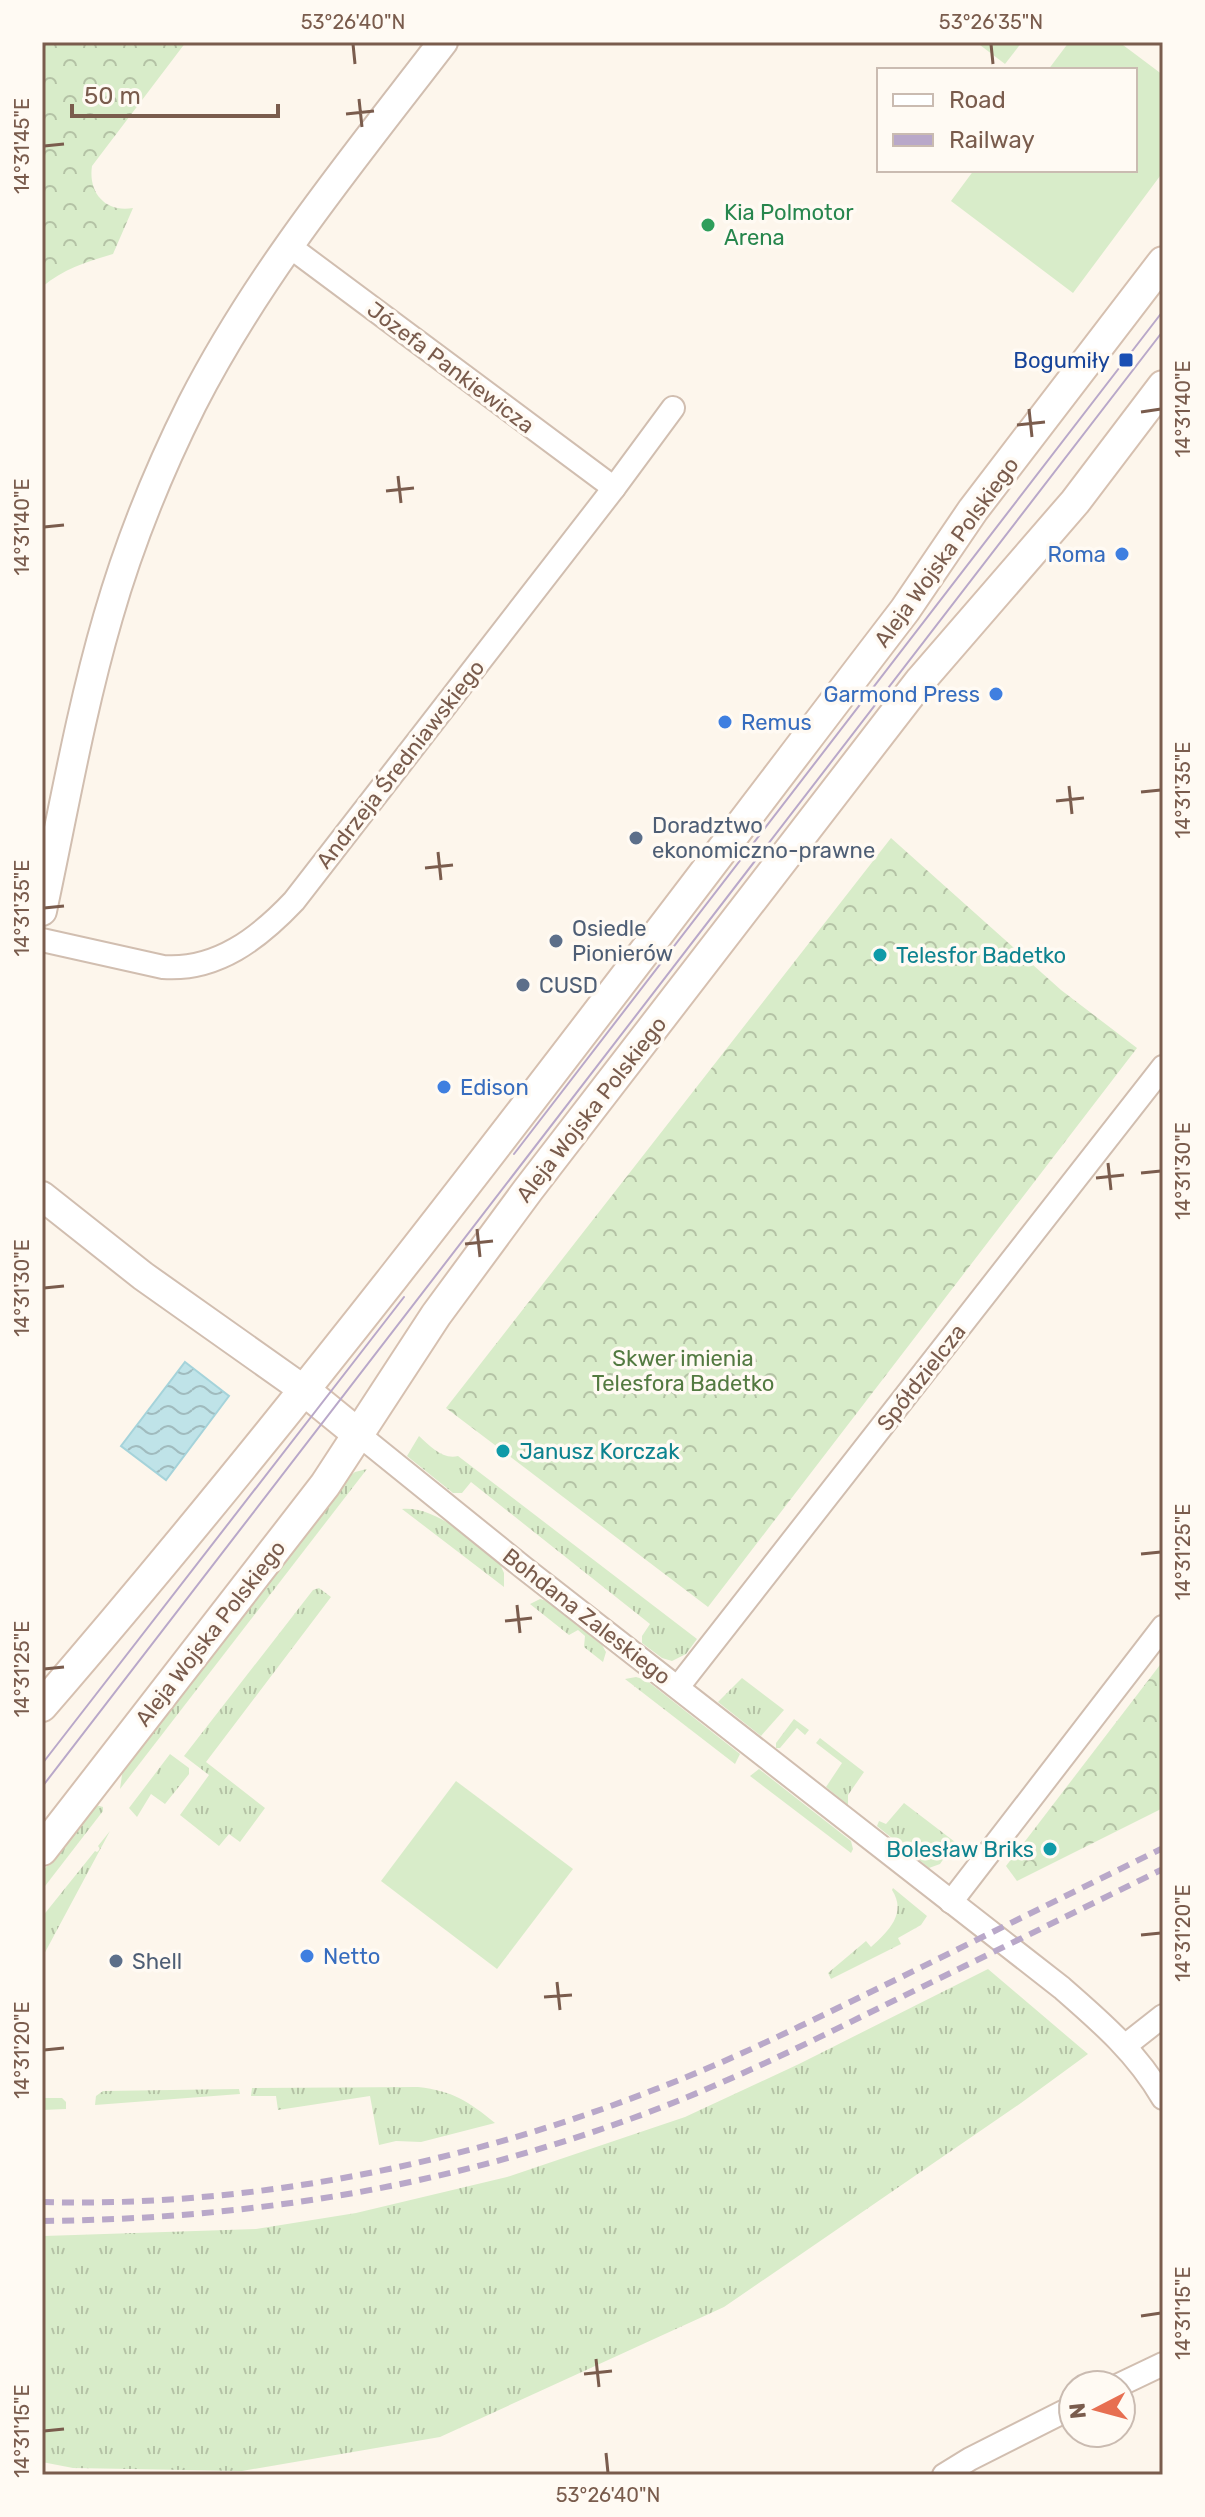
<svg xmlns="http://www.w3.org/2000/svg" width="1205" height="2517" viewBox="0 0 1205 2517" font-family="Rubik,sans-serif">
  <defs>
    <pattern id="grass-tufts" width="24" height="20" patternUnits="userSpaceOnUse" patternTransform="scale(2)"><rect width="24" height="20" fill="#d8ecc9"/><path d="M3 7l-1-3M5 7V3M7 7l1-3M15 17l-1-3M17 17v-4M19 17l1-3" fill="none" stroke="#b4c2a5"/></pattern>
    <pattern id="forest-crowns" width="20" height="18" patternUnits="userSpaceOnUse" patternTransform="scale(2)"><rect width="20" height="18" fill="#d8ecc9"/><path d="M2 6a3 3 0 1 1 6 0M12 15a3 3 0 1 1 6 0" fill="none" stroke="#b4c2a5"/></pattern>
    <pattern id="water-waves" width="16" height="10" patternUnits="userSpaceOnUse" patternTransform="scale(2)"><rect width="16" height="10" fill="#bfe3e8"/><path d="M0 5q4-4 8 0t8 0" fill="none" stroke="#a0bbbe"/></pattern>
  </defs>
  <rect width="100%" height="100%" fill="#fdf6ec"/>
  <g fill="url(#grass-tufts)">
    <path d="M419,1436C430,1446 443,1460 458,1456L697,1639L686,1654L672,1661L662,1658L642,1643V1636L650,1624L471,1482L462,1493H453L407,1456Z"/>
    <polygon points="367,1469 120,1789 123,1768 347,1478 355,1472"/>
    <path d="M402,1509C438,1506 474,1543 500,1564L504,1573V1587Z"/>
    <polygon points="319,1588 331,1597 206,1762 265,1808 240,1842 229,1834 219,1846 180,1815 209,1775 184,1756 313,1590"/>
    <polygon points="540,1599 547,1601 602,1645 606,1652 603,1662 584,1647 585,1636 578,1630 569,1635 530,1604"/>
    <polygon points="636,1677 646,1680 740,1754 735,1764 625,1679"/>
    <polygon points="742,1678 784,1710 761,1736 718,1702"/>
    <polygon points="794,1719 809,1730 805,1735 797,1728 780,1748 776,1748 776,1743"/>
    <polygon points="820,1738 864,1772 848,1795 848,1805 826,1787 842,1763 816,1743"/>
    <polygon points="170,1754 189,1768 189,1774 165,1804 151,1794 137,1817 129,1808"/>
    <polygon points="759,1769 851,1841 853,1849 851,1853 750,1776"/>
    <polygon points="904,1803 955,1842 940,1864 929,1868 877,1826 879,1821 886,1824"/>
    <polygon points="96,1805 103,1807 103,1811 42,1890 42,1872"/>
    <polygon points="110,1831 42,1958 42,1917 95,1851 97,1852 100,1849 98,1846"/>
    <path d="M893,1888L927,1916L921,1925L898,1938L901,1944L831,1979L828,1973L866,1941L871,1947C889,1931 907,1913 892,1890Z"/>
    <polygon points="988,1969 1088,2054 1021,2103 724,2307 440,2437 242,2471 73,2468 42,2462 42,2243 44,2236 256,2229 356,2213 507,2177 685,2117 799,2064"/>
    <path d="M418,2087C453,2091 468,2101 495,2123L421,2142L396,2141L379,2145L370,2096L278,2110L276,2096H251L252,2088Z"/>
    <polygon points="239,2089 240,2094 95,2105 96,2096 103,2091"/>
    <polygon points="42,2098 62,2098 66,2102 66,2109 42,2110"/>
  </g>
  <g fill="url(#forest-crowns)">
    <path d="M42,42H186L92,166C88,192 105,213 133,208L113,254C86,262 63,269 42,287Z"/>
    <polygon points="891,838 1061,990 1137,1048 708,1607 446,1408"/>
    <polygon points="1163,1661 1163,1808 1017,1881 1006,1866"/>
  </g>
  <g fill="#d8ecc9">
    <polygon points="976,42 1022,42 1005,64"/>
    <polygon points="1069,42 1119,42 1163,75 1163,172 1073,293 951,201 974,170 1135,170 1135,70 1048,70"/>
    <polygon points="456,1781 573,1869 497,1969 381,1881"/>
  </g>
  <polygon fill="url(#water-waves)" stroke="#a5d3da" stroke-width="2" points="185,1362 229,1396 166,1480 121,1446"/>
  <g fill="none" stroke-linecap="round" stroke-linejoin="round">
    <defs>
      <g id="minor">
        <polyline points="289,246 614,488"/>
        <path d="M42,940L163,967C217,971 259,938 294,901L614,488L673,408"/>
        <path d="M358,1434L524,1568L1062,1988C1101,2022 1137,2053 1163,2098"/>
        <polyline points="678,1687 1163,1067"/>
        <polyline points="951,1902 1163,1627"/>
        <polyline points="1126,2045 1163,2016"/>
        <polyline points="1119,2385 1163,2364"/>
        <polyline points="944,2475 970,2459 1073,2407"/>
      </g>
      <g id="tertiary">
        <path d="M42,911C63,813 80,713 108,617C129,544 158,472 192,404C259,273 354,158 443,42"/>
        <polyline points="42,1196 143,1276 304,1390"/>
      </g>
      <g id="secondary">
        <polyline points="304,1390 358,1434"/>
        <path d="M42,1706C346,1354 622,979 905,610L973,510L1163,262"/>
        <polyline points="42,1850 325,1485 436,1315 528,1190 921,680 1075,502 1163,386"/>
      </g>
    </defs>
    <use href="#minor" stroke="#d1beb0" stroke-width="26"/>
    <use href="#tertiary" stroke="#d1beb0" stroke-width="32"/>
    <use href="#secondary" stroke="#d6c0b0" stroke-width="34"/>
    <use href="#minor" stroke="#fff" stroke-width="22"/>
    <use href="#tertiary" stroke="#fff" stroke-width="28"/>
    <use href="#secondary" stroke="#fff" stroke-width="30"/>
    <g stroke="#b9a8c9" stroke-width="2">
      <polyline points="514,1154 1163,311"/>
      <polyline points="42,1764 404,1297"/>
      <polyline points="42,1787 1163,331"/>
    </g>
    <g stroke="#b9a8c9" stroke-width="6" stroke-dasharray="12 8" stroke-linecap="butt">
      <path d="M42,2202C248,2208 465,2164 656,2089C735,2059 811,2021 887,1984C979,1939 1071,1893 1163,1848"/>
      <path d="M42,2221C248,2219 440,2188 633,2118C719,2087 800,2047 881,2007C975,1961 1069,1915 1163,1869"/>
    </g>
  </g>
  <path fill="none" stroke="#7a5c4d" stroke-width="3" d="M353,44L355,64M991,44L993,64M359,99L362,127M346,114L374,111M44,146L64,144M1029,409L1032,437M1141,412L1161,409M1017,425L1045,422M398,476L401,503M386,491L414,488M44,527L64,525M1069,786L1072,814M1141,792L1161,790M1056,801L1084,798M438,852L441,880M425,868L453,865M44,908L64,906M1108,1163L1111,1190M1141,1173L1161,1171M1096,1178L1124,1175M477,1229L480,1257M465,1244L493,1241M44,1288L64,1286M1141,1554L1161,1552M517,1605L520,1633M505,1621L532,1618M44,1669L64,1667M1141,1935L1161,1933M557,1982L560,2010M544,1997L572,1995M44,2050L64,2048M1141,2316L1161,2313M596,2359L599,2387M584,2374L612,2371M44,2431L64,2429M606,2453L608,2473"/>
  <circle fill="#2e9e5b" stroke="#fffaf3" stroke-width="3" cx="708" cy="225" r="8"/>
  <rect fill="#1a4fb4" stroke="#fffaf3" stroke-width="3" x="1118" y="352" width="16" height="16" rx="4"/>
  <g fill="#3f7fe0" stroke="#fffaf3" stroke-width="3">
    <circle cx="1122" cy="554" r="8"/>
    <circle cx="996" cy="694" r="8"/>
    <circle cx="725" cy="722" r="8"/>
    <circle cx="444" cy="1087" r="8"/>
    <circle cx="307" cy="1956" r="8"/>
  </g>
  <g fill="#5c6f8a" stroke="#fffaf3" stroke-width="3">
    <circle cx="636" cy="838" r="8"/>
    <circle cx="556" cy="941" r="8"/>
    <circle cx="523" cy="985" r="8"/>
    <circle cx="116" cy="1961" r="8"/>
  </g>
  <g fill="#0f9aa8" stroke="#fffaf3" stroke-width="3">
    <circle cx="880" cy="955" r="8"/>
    <circle cx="503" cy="1451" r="8"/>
    <circle cx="1050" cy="1849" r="8"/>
  </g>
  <g text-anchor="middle" stroke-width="7" stroke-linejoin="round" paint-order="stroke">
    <g font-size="22" fill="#27864d" stroke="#fffaf3" text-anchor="start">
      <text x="724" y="220">Kia Polmotor<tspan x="724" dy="25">Arena</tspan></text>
    </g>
    <g font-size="22" fill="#164399" stroke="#fffaf3" text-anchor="end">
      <text x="1110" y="368">Bogumiły</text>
    </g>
    <g font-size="22" fill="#7a5c4d" stroke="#fffaf3">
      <text transform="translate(451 367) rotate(37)" y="8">Józefa Pankiewicza</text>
      <text transform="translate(946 552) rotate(-54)" y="8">Aleja Wojska Polskiego</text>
      <text transform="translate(400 764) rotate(-52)" y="8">Andrzeja Średniawskiego</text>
      <text transform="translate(591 1109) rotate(-52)" y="8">Aleja Wojska Polskiego</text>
      <text transform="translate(921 1377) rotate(-52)" y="8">Spółdzielcza</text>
      <text transform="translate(587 1616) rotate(38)" y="8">Bohdana Zaleskiego</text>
      <text transform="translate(210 1633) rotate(-52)" y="8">Aleja Wojska Polskiego</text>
    </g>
    <g font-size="22" fill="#366cbe" stroke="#fffaf3" text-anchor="start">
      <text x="1106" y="562" text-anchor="end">Roma</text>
      <text x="980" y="702" text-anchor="end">Garmond Press</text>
      <text x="741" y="730">Remus</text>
      <text x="460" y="1095">Edison</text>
      <text x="323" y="1964">Netto</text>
    </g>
    <g font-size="22" fill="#4e5e75" stroke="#fffaf3" text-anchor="start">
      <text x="652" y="833">Doradztwo<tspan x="652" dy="25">ekonomiczno-prawne</tspan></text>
      <text x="572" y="936">Osiedle<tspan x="572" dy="25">Pionierów</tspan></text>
      <text x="539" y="993">CUSD</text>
      <text x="132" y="1969">Shell</text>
    </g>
    <g font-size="22" fill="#0d838f" stroke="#fffaf3" text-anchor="start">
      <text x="896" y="963">Telesfor Badetko</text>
      <text x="519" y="1459">Janusz Korczak</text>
      <text x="1034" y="1857" text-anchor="end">Bolesław Briks</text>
    </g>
    <g font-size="22" fill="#537a41" stroke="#fffaf3">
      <text x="683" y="1366">Skwer imienia<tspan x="683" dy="25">Telesfora Badetko</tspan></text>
    </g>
  </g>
  <rect width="1205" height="2517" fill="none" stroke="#fffaf3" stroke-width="88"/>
  <rect x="877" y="68" width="260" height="104" fill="#fffaf3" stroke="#cabbb1" stroke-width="2"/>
  <rect x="893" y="94" width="40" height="12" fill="#ffffff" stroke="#cabbb1" stroke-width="2"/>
  <text x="949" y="108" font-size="24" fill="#7a5c4d">Road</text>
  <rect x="893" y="134" width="40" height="12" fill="#b9a8c9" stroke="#cabbb1" stroke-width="2"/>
  <text x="949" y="148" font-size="24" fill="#7a5c4d">Railway</text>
  <g transform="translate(1097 2409) rotate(264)"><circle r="38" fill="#fffaf3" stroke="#cabbb1" stroke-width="2"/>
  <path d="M0-6L14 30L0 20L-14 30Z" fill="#e76f51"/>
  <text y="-12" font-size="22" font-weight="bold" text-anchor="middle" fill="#7a5c4d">N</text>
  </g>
  <path d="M72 104v12h206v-12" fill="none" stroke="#7a5c4d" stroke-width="4"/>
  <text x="84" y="104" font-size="24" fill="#7a5c4d" stroke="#fffaf3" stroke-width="6" paint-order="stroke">50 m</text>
  <rect x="44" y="44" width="1117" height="2429" fill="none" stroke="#7a5c4d" stroke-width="3"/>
  <g font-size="20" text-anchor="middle" fill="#7a5c4d">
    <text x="353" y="29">53°26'40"N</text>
    <text x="991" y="29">53°26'35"N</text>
    <text transform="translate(22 146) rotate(-90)" y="7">14°31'45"E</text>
    <text transform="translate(1183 409) rotate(-90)" y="7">14°31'40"E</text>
    <text transform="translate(22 527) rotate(-90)" y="7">14°31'40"E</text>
    <text transform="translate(1183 790) rotate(-90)" y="7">14°31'35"E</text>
    <text transform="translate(22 908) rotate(-90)" y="7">14°31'35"E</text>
    <text transform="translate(1183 1171) rotate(-90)" y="7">14°31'30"E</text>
    <text transform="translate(22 1288) rotate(-90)" y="7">14°31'30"E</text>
    <text transform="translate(1183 1552) rotate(-90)" y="7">14°31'25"E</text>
    <text transform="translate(22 1669) rotate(-90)" y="7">14°31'25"E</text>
    <text transform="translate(1183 1933) rotate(-90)" y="7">14°31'20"E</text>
    <text transform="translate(22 2050) rotate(-90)" y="7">14°31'20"E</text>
    <text transform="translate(1183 2313) rotate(-90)" y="7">14°31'15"E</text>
    <text transform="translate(22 2431) rotate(-90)" y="7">14°31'15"E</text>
    <text x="608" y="2502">53°26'40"N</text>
  </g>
</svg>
